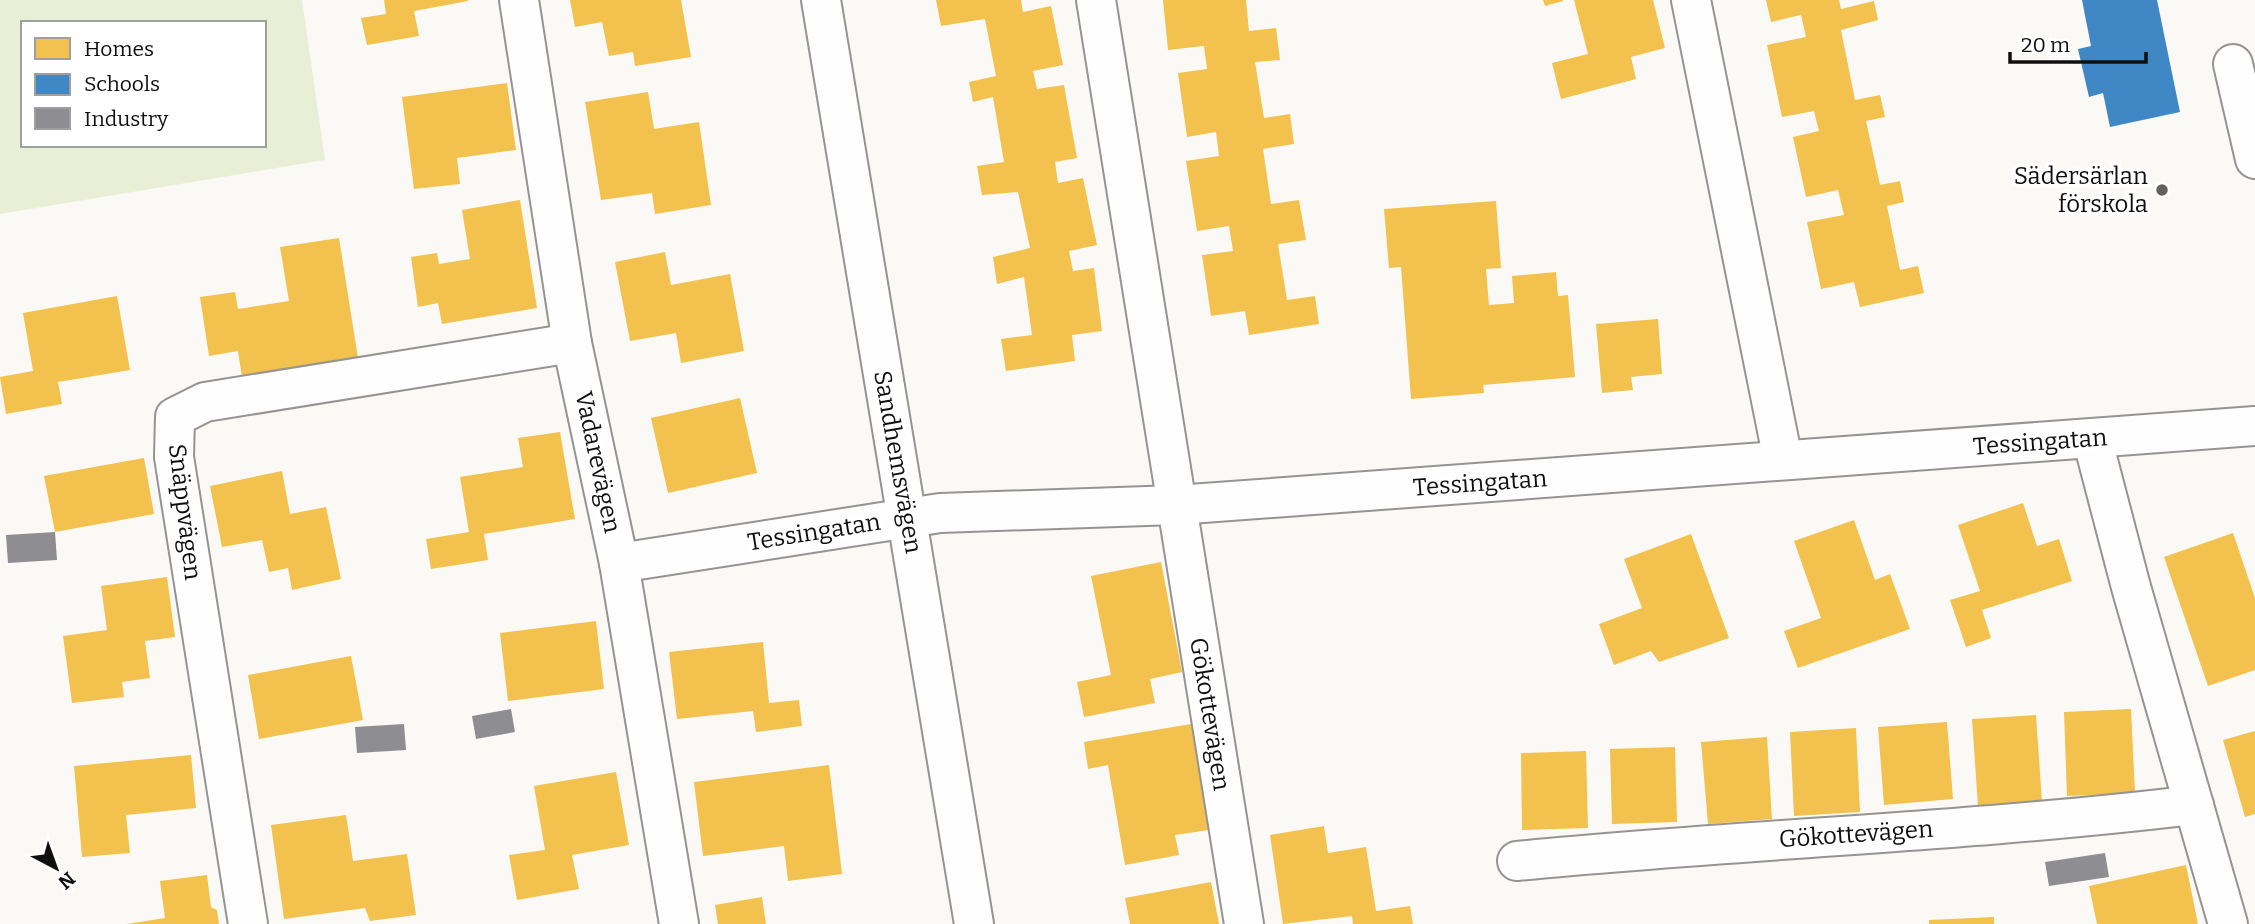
<svg xmlns="http://www.w3.org/2000/svg" width="2255" height="924" viewBox="0 0 2255 924" font-family="Bitter,serif">
  <rect width="100%" height="100%" fill="#fbf9f5"/>
  <path fill="#e9efd6" fill-rule="evenodd" d="M0,0H302L325,160L0,214ZM23,23H264V145H23Z"/>
  <g fill="#f2c14e">
    <polygon points="384,0 468,0 468,1 414,11 419,36 367,45 361,18 386,14"/>
    <polygon points="570,0 681,0 691,57 635,66 633,52 609,56 602,22 575,27"/>
    <polygon points="936,0 1021,0 1023,12 1051,6 1063,65 1033,71 1037,89 1064,85 1077,158 1055,162 1058,183 1083,178 1097,245 1069,251 1073,271 1094,268 1102,331 1072,335 1075,361 1006,371 1001,339 1032,335 1024,277 997,284 993,257 1030,248 1018,192 982,195 977,166 1004,162 993,97 973,102 969,82 996,76 985,19 941,26"/>
    <polygon points="1163,0 1246,0 1249,31 1276,28 1280,60 1255,62 1264,118 1290,114 1294,144 1263,149 1271,204 1299,200 1306,240 1278,244 1287,300 1315,296 1319,324 1249,335 1245,311 1211,316 1202,255 1233,251 1229,226 1197,231 1186,161 1219,156 1216,132 1187,137 1178,73 1207,69 1204,46 1168,50"/>
    <polygon points="1543,0 1563,0 1563,1 1545,6"/>
    <polygon points="1574,0 1653,0 1665,48 1631,57 1636,79 1561,99 1552,63 1588,54"/>
    <polygon points="1766,0 1839,0 1841,9 1874,1 1878,20 1841,30 1855,100 1880,95 1885,117 1866,121 1880,185 1900,181 1904,202 1887,206 1900,270 1918,266 1924,293 1860,307 1854,282 1821,289 1807,222 1844,215 1838,190 1806,197 1793,137 1819,131 1814,111 1782,117 1767,45 1806,37 1801,15 1771,22"/>
    <polygon points="507,83 516,150 457,158 460,184 414,189 402,97"/>
    <polygon points="648,92 654,129 699,122 711,205 655,214 652,193 601,200 585,102"/>
    <polygon points="520,200 537,308 442,324 438,303 418,307 411,257 437,253 439,264 470,259 462,210"/>
    <polygon points="1496,201 1501,268 1486,269 1489,305 1514,303 1512,276 1556,272 1558,296 1568,295 1575,377 1483,385 1484,393 1411,399 1401,267 1389,268 1384,209"/>
    <polygon points="339,238 358,358 242,377 238,351 209,356 200,297 235,292 238,309 289,301 280,247"/>
    <polygon points="665,252 671,285 730,274 744,351 681,363 676,333 630,341 615,262"/>
    <polygon points="117,296 130,370 58,382 62,404 6,414 0,377 33,371 23,313"/>
    <polygon points="1658,319 1662,374 1631,377 1633,390 1602,393 1596,324"/>
    <polygon points="740,398 757,473 668,493 651,418"/>
    <polygon points="560,432 575,519 484,534 488,560 431,569 426,539 469,532 460,477 523,467 518,438"/>
    <polygon points="144,458 154,514 55,532 44,476"/>
    <polygon points="282,471 290,514 326,507 341,579 292,590 288,568 269,572 262,540 222,547 210,486"/>
    <polygon points="2023,503 2037,546 2059,539 2072,581 1982,610 1991,638 1966,647 1950,600 1980,591 1958,525"/>
    <polygon points="1854,520 1875,580 1890,574 1910,629 1798,668 1784,631 1821,618 1794,541"/>
    <polygon points="2233,533 2255,598 2255,670 2208,686 2164,557"/>
    <polygon points="1691,534 1729,638 1659,662 1651,651 1614,665 1599,624 1642,608 1624,559"/>
    <polygon points="1161,562 1182,672 1150,679 1155,703 1084,717 1077,682 1111,675 1091,576"/>
    <polygon points="167,577 175,637 145,641 150,678 122,682 124,697 72,703 63,636 107,630 101,586"/>
    <polygon points="596,621 604,689 508,701 500,633"/>
    <polygon points="763,642 769,703 799,700 802,726 756,732 753,711 677,719 669,652"/>
    <polygon points="351,656 363,720 259,739 248,675"/>
    <polygon points="2131,709 2135,793 2067,796 2064,712"/>
    <polygon points="2036,715 2042,802 1978,806 1972,719"/>
    <polygon points="1947,722 1953,799 1884,805 1878,727"/>
    <polygon points="1191,724 1209,830 1175,835 1179,855 1125,865 1108,765 1088,769 1084,742"/>
    <polygon points="1856,728 1860,812 1794,816 1790,732"/>
    <polygon points="2255,731 2255,814 2245,817 2223,740"/>
    <polygon points="1767,737 1772,819 1708,824 1701,742"/>
    <polygon points="1675,747 1677,822 1612,824 1610,749"/>
    <polygon points="1586,751 1588,828 1522,830 1521,753"/>
    <polygon points="191,755 196,808 126,815 130,853 82,857 74,766"/>
    <polygon points="829,765 842,874 788,881 784,846 703,856 694,782"/>
    <polygon points="616,772 629,845 572,855 579,889 517,900 509,855 545,850 534,786"/>
    <polygon points="346,815 353,861 407,854 416,915 370,921 365,908 284,919 271,825"/>
    <polygon points="1324,826 1328,853 1366,847 1376,911 1410,906 1413,924 1353,924 1352,916 1283,924 1270,835"/>
    <polygon points="2186,865 2198,924 2097,924 2089,886"/>
    <polygon points="207,875 211,907 217,910 219,924 127,924 165,918 160,881"/>
    <polygon points="1211,882 1219,924 1130,924 1125,898"/>
    <polygon points="762,897 766,924 718,924 715,905"/>
    <polygon points="1994,917 1994,924 1929,924 1929,920"/>
  </g>
  <polygon fill="#3f88c5" points="2082,0 2157,0 2180,112 2110,127 2103,93 2089,97 2078,49 2091,46"/>
  <g fill="#8d8d92">
    <polygon points="55,532 57,560 8,563 6,535"/>
    <polygon points="511,709 515,732 476,739 472,716"/>
    <polygon points="404,724 406,750 357,753 355,727"/>
    <polygon points="2105,853 2109,877 2049,886 2045,862"/>
  </g>
  <g fill="none" stroke-linecap="round" stroke-linejoin="round">
    <defs>
      <g id="minor">
        <polyline points="519,0 572,343 619,563 679,924"/>
        <polyline points="821,0 974,924"/>
        <polyline points="1096,0 1244,924"/>
        <polyline points="1691,0 1783,460"/>
        <polyline points="2233,64 2255,159"/>
        <polyline points="2092,438 2131,587 2228,924"/>
        <polyline points="619,563 940,513 1176,505 2255,426"/>
        <path d="M1517,861C1743,839 1969,832 2194,805"/>
        <polyline points="248,924 174,457 175,417 205,402 572,343"/>
      </g>
    </defs>
    <use href="#minor" stroke="#959493" stroke-width="42"/>
    <use href="#minor" stroke="#fefefe" stroke-width="38"/>
  </g>
  <circle fill="#626160" stroke="#fff" stroke-width="2.5" cx="2162" cy="190" r="7"/>
  <g text-anchor="middle" stroke-width="7" stroke-linejoin="round" paint-order="stroke">
    <g font-size="24" fill="#0f0f0f" stroke="#fff" text-anchor="end">
      <text x="2148" y="184">Sädersärlan<tspan x="2148" dy="28">förskola</tspan></text>
    </g>
    <g font-size="24" fill="#0f0f0f" stroke="#fff">
      <text transform="translate(2040 442) rotate(-4)" y="8">Tessingatan</text>
      <text transform="translate(598 462) rotate(78)" y="8">Vadarevägen</text>
      <text transform="translate(898 462) rotate(80)" y="8">Sandhemsvägen</text>
      <text transform="translate(1480 483) rotate(-4)" y="8">Tessingatan</text>
      <text transform="translate(185 512) rotate(83)" y="8">Snäppvägen</text>
      <text transform="translate(814 532) rotate(-9)" y="8">Tessingatan</text>
      <text transform="translate(1210 714) rotate(81)" y="8">Gökottevägen</text>
      <text transform="translate(1856 834) rotate(-4)" y="8">Gökottevägen</text>
    </g>
  </g>
  <rect x="21" y="21" width="245" height="126" fill="#ffffff" stroke="#9f9f9f" stroke-width="2"/>
  <rect x="35" y="38" width="35" height="21" fill="#f2c14e" stroke="#9f9f9f" stroke-width="2"/>
  <text x="84" y="56" font-size="21" fill="#0f0f0f">Homes</text>
  <rect x="35" y="74" width="35" height="21" fill="#3f88c5" stroke="#9f9f9f" stroke-width="2"/>
  <text x="84" y="91" font-size="21" fill="#0f0f0f">Schools</text>
  <rect x="35" y="108" width="35" height="21" fill="#8d8d92" stroke="#9f9f9f" stroke-width="2"/>
  <text x="84" y="126" font-size="21" fill="#0f0f0f">Industry</text>
  <g transform="translate(56 868) rotate(139)" stroke="#ffffff" stroke-width="5" paint-order="stroke">
  <path d="M0-5L12 26L0 18L-12 26Z" fill="#0f0f0f"/>
  <text y="-10" font-size="19" font-weight="bold" text-anchor="middle" fill="#0f0f0f">N</text>
  </g>
  <path d="M2010 52v10h136v-10" fill="none" stroke="#0f0f0f" stroke-width="3.5"/>
  <text x="2021" y="52" font-size="21" fill="#0f0f0f" stroke="#ffffff" stroke-width="5" paint-order="stroke">20 m</text>
</svg>
